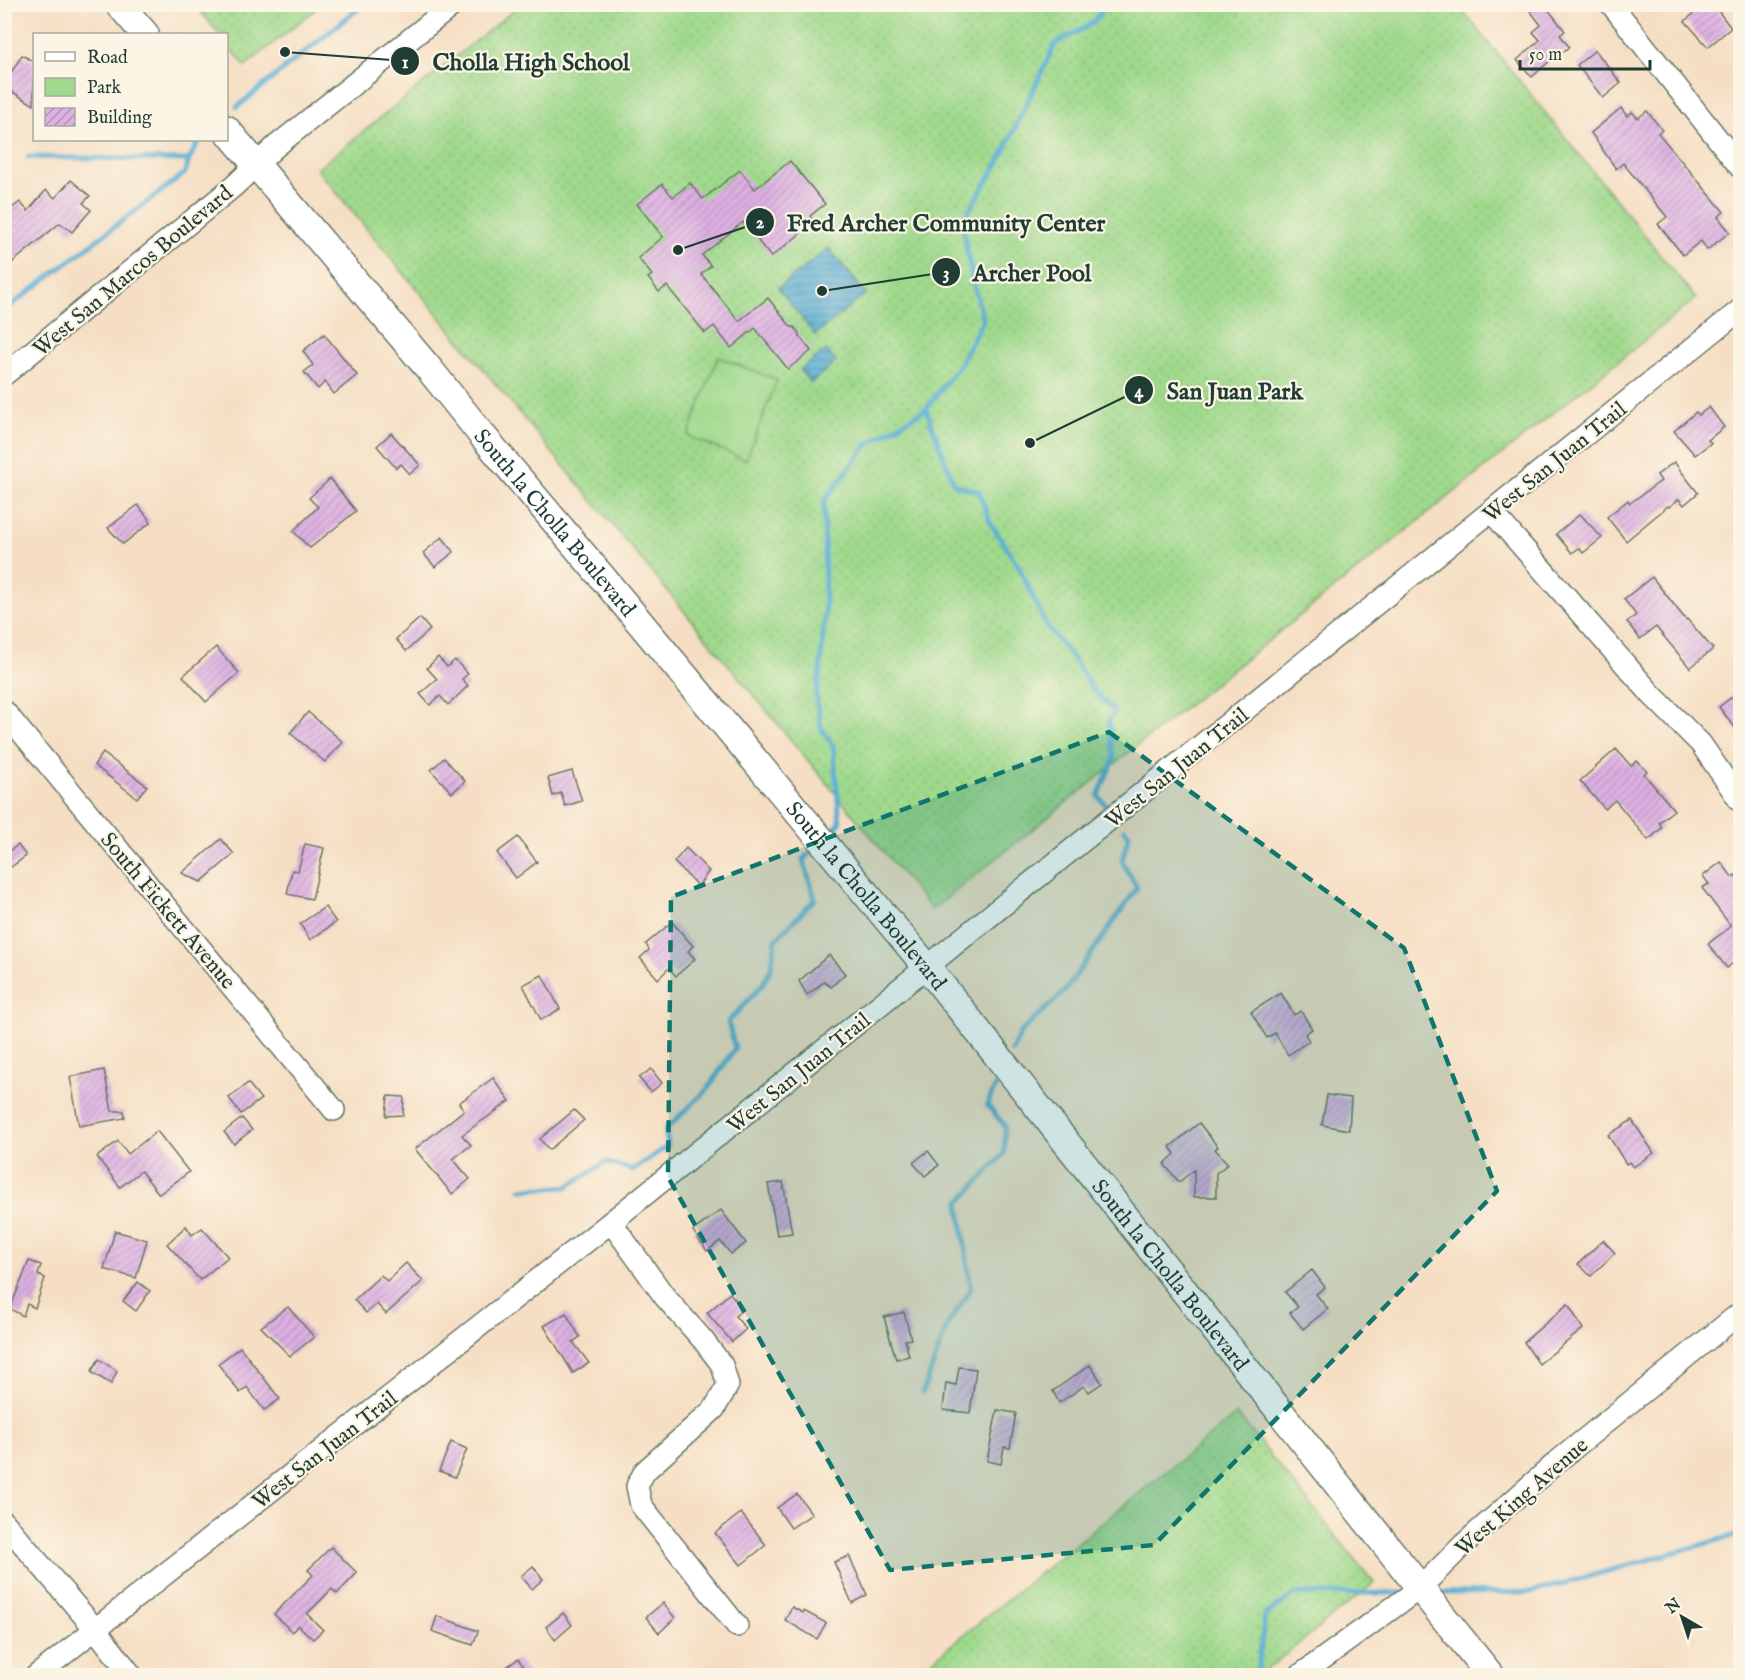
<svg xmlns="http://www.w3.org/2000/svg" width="1745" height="1680" viewBox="0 0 1745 1680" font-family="'IM FELL English',serif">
  <defs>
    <pattern id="green-dots" width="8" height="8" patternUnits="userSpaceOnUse" patternTransform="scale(1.5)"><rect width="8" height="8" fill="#9fd98c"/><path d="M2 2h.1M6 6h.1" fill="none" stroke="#88bb79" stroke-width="1.8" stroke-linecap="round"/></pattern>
    <pattern id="water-rules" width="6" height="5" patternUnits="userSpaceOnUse" patternTransform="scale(1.5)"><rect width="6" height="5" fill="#58add4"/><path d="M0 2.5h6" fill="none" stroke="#488ead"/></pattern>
    <pattern id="building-hatch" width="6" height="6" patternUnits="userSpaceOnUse" patternTransform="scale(1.5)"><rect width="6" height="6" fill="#deb1e3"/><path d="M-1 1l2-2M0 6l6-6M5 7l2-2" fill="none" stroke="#b391b9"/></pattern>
  </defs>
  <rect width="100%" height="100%" fill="#fcf5e5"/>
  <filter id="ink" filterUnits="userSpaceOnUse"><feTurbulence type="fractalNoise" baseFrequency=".0167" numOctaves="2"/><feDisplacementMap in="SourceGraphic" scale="12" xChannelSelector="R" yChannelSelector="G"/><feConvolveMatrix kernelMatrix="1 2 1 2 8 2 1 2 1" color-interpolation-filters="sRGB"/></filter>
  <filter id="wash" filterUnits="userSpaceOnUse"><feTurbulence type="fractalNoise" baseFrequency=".008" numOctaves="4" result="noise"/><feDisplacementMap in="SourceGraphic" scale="24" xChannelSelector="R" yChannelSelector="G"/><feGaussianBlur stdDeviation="1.35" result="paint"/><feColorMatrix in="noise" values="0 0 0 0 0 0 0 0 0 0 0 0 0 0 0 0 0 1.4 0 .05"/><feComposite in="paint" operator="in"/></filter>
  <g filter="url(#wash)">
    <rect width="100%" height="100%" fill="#f5dec3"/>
    <g fill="url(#green-dots)" stroke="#5f8b60" stroke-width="1.5">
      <polygon points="195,5 321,5 245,66 227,44 226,34 219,34"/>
      <polygon points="520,5 1458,5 1696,299 932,910 317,169"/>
      <polygon points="1237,1414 1374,1583 1260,1675 914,1675"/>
    </g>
    <polygon fill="#9fd98c" stroke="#5f8b60" stroke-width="1.5" points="718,357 777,380 746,460 688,436"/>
    <g fill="url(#water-rules)" stroke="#3c7584" stroke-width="1.5">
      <polygon points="829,248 866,294 815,335 778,288"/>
      <polygon points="826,350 836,362 811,383 800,370"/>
    </g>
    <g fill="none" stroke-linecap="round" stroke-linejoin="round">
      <g stroke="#58add4" stroke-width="5">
        <polyline points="237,107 364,4"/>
        <polyline points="28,157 189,160"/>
        <polyline points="4,311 185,173 189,160 199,140"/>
        <polyline points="926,409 954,484 979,492 991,524 1018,565 1046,625 1074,660 1092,689 1114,711 1109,721 1114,759 1098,796 1105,804"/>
        <polyline points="833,830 840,823 833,745 821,728 816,696 820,672 825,615 824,501 868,444 926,409 960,364 983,320 972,278 962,222 1000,160 1055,44 1093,23 1107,4"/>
        <polyline points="1012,1051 1021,1032 1065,991 1137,888 1122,861 1129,834 1124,829"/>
        <polyline points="521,1189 567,1187 606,1162 632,1170 668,1146 665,1130 707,1090 735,1048 728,1022 762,985 771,968 776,939 815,899 803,859 811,852"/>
        <polyline points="923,1392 948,1324 971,1289 959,1203 1004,1154 1005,1126 987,1105 998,1081"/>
        <polyline points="1443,1593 1533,1592 1740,1534"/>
        <polyline points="1257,1676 1265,1615 1295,1594 1400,1593"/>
      </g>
    </g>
    <g id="blocks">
      <g fill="url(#building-hatch)">
        <polygon points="1525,4 1544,4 1565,31 1560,35 1569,47 1556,58 1554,57 1532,77 1517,60 1540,40 1533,32 1541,25"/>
        <polygon points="1705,4 1713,4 1731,28 1708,47 1685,21"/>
        <polygon points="1595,50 1621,83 1603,98 1577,65"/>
        <polygon points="22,55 34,62 34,105 4,87 4,84"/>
        <polygon points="1621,108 1627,116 1632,112 1638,118 1647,111 1662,130 1658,133 1724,212 1718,217 1730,232 1707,250 1701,241 1683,255 1658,224 1667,217 1623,163 1616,169 1591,133"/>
        <polygon points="790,161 825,204 810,216 812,219 797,231 800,234 771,257 743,222 702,255 711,266 701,274 739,321 768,298 791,327 794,327 799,333 799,336 811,351 788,369 755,328 731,348 714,326 705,333 667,286 659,292 648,278 652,275 638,258 663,237 637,204 662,184 673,197 690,183 703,199 740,170 755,189"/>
        <polygon points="71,180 90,196 83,203 91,210 72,232 60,223 13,262 4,252 4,221 11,215 8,211 20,202 28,211 46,190 55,198"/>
        <polygon points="324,334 357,375 334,394 325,382 318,389 304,372 313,365 303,351"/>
        <polygon points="1709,407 1724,427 1708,440 1711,443 1695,455 1674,431 1696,412 1699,415"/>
        <polygon points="391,433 420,465 410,474 401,464 396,468 377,446"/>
        <polygon points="1674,462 1698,493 1684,505 1679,499 1669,507 1668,506 1626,541 1607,517 1628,500 1630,503 1661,481 1657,475"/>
        <polygon points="330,479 356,511 310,548 293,531 318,507 309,498"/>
        <polygon points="138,505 151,522 123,544 108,528"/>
        <polygon points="1580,514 1602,538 1583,553 1579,548 1572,553 1556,534"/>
        <polygon points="442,537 454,552 435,567 423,553"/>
        <polygon points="1652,577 1686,620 1687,619 1713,649 1690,668 1656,627 1640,639 1627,622 1636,615 1624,599"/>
        <polygon points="420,618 430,630 406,651 396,639"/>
        <polygon points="216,647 239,673 206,702 183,676"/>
        <polygon points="438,657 447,667 455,660 468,674 462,679 468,686 448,705 440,696 430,705 420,694 437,679 427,668"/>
        <polygon points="1740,690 1740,734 1719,707"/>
        <polygon points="308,712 343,742 325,762 290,733"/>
        <polygon points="1616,749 1631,766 1637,761 1647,771 1644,774 1674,810 1659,822 1662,828 1648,840 1615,800 1605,809 1580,781"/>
        <polygon points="103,753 147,786 137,798 94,765"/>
        <polygon points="444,758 465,781 452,793 431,770"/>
        <polygon points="572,771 582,801 565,806 561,793 553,796 548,778"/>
        <polygon points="518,837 537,862 516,878 497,853"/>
        <polygon points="221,839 234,854 201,882 182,873"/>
        <polygon points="305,844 324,848 312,899 287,894 292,870 298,871"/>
        <polygon points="18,845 26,856 4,872 4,855"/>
        <polygon points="686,848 709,871 698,886 674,862"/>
        <polygon points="1721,862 1732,877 1735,875 1740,882 1740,957 1727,968 1708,944 1731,926 1702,888 1709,884 1703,876"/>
        <polygon points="325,907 336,922 310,940 300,924"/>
        <polygon points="672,922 693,946 688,951 695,959 676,976 669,968 658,979 640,958 649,950 646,944"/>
        <polygon points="829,955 845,974 831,987 824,982 807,995 799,981"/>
        <polygon points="542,975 560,1009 541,1020 523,985"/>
        <polygon points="1281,993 1294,1015 1301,1011 1312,1029 1305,1034 1309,1041 1288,1055 1275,1033 1267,1038 1251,1012"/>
        <polygon points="651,1069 662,1083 651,1092 639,1078"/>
        <polygon points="104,1070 112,1111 124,1111 125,1118 79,1126 70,1077"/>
        <polygon points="493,1078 510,1101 462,1135 471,1145 453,1159 470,1179 452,1194 415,1149 464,1110 459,1103"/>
        <polygon points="248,1083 261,1099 241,1114 229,1098"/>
        <polygon points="1327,1095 1351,1098 1349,1130 1322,1125"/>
        <polygon points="388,1096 404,1097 403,1115 386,1116"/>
        <polygon points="574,1110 584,1120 549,1150 540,1139"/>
        <polygon points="242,1118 252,1130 234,1144 224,1132"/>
        <polygon points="1632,1120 1654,1153 1633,1167 1629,1162 1626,1164 1608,1135"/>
        <polygon points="1199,1123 1218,1147 1215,1149 1228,1164 1216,1173 1216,1197 1194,1197 1194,1170 1179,1182 1164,1164 1175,1154 1170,1147"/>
        <polygon points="157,1131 189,1172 159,1194 141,1171 120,1187 97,1157 118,1141 128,1154"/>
        <polygon points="928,1151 939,1165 925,1176 913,1163"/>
        <polygon points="783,1182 792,1233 777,1235 768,1184"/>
        <polygon points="721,1210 746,1243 731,1254 720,1241 707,1251 693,1231"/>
        <polygon points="186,1226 192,1235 202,1228 228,1257 200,1280 167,1244"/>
        <polygon points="115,1231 147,1240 136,1278 104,1269"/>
        <polygon points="1603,1240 1615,1253 1591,1276 1578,1264"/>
        <polygon points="29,1261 41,1265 38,1275 45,1278 35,1308 27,1304 23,1316 10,1309"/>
        <polygon points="406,1263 423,1281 386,1314 377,1304 366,1313 354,1300 381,1275 387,1281"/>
        <polygon points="1312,1270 1325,1287 1316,1294 1328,1309 1303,1329 1290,1313 1298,1307 1285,1292"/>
        <polygon points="138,1282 150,1291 136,1311 123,1301"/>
        <polygon points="730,1293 743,1309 735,1316 746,1329 732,1342 707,1313"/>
        <polygon points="1568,1304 1583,1329 1539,1364 1524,1342"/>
        <polygon points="288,1307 314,1337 290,1356 261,1327"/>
        <polygon points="904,1312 911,1339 905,1340 909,1356 896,1359 884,1317"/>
        <polygon points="566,1313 580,1337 573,1342 589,1363 573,1373 544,1326"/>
        <polygon points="240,1347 280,1399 264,1410 247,1387 240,1393 218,1364"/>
        <polygon points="99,1359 117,1371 111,1384 91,1372"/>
        <polygon points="1090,1365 1102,1383 1089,1392 1084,1386 1059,1403 1053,1391"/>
        <polygon points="959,1367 976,1369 970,1413 943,1410 946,1383 956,1385"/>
        <polygon points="997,1410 1016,1413 1010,1448 1004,1447 1001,1464 987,1461"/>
        <polygon points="451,1442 467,1449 455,1477 439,1471"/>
        <polygon points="797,1494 812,1514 791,1528 777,1508"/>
        <polygon points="741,1513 766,1545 741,1565 715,1533"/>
        <polygon points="331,1547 357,1573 337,1594 332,1589 307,1614 323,1630 313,1639 298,1625 292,1632 274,1614 313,1575 308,1570"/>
        <polygon points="849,1556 867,1595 852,1603 834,1562"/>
        <polygon points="533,1566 543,1579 532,1589 521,1576"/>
        <polygon points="663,1603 675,1618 659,1633 646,1617"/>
        <polygon points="792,1607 803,1613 804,1611 826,1623 817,1639 785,1620"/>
        <polygon points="563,1613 572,1625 555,1640 546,1627"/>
        <polygon points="437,1616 478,1631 473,1645 432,1631"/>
        <polygon points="518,1659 530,1676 494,1676"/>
      </g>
    </g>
  </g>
  <g filter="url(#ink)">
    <use href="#blocks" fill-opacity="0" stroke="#6a7566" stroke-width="1.5"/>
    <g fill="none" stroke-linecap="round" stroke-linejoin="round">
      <defs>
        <g id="minor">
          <polyline points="1611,4 1740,167"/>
          <polyline points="4,375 234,186 275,147 454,4"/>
          <polyline points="1492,512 1652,695 1701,744 1740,801"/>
          <polyline points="4,711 334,1110"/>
          <polyline points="611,1222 665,1297 703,1340 722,1365 728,1385 714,1409 645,1471 637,1486 641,1505 737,1626"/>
          <polyline points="4,1522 96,1630 132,1676"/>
          <polyline points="36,1676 611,1222 1740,310"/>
          <polyline points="1299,1676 1420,1588 1464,1544 1558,1461 1740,1313"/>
        </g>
        <g id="major">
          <polyline points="119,4 145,34"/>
          <path id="s1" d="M226,129L430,370L482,435L607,583L927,967L1420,1588L1491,1676"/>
        </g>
      </defs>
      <use href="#minor" stroke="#6a7566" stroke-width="24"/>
      <use href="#major" stroke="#6a7566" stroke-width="30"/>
      <use href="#minor" stroke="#fff" stroke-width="21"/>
      <use href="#major" stroke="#fff" stroke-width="27"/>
    </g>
  </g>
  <path fill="#0f766e" fill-opacity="0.2" stroke="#0f766e" stroke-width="4.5" stroke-dasharray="12 8" stroke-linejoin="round" d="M1109,732L1404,948L1497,1191L1154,1545L890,1570L668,1177L671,897Z"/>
  <g text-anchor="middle" stroke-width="4.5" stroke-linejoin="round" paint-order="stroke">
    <g font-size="22" fill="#1f3d34" stroke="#fcf5e5">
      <text transform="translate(132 270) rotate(-40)" y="8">West San Marcos Boulevard</text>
      <text transform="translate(1554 461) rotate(-39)" y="8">West San Juan Trail</text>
      <text dy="8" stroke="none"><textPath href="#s1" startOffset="513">South la Cholla Boulevard</textPath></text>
      <text transform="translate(1176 767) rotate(-39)" y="8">West San Juan Trail</text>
      <text dy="8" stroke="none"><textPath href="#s1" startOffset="999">South la Cholla Boulevard</textPath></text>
      <text transform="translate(169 910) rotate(50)" y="8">South Fickett Avenue</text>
      <text transform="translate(798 1072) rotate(-39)" y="8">West San Juan Trail</text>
      <text dy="8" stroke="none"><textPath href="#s1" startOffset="1485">South la Cholla Boulevard</textPath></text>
      <text transform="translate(324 1449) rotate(-38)" y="8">West San Juan Trail</text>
      <text transform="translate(1521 1496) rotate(-41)" y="8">West King Avenue</text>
    </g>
  </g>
  <path fill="none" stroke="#1f3d34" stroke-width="2" d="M285 52L405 61M678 250L760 222M822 291L946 272M1030 443L1139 390"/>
  <g fill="#1f3d34" stroke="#fcf5e5" stroke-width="2">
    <circle cx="285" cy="52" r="6"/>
    <circle cx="678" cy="250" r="6"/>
    <circle cx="822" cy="291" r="6"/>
    <circle cx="1030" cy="443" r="6"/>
    <circle cx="405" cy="61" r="15"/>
    <circle cx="760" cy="222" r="15"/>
    <circle cx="946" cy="272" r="15"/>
    <circle cx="1139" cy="390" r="15"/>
  </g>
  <g font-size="18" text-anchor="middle" font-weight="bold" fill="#fff">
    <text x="405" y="68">1</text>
    <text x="760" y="228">2</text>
    <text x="946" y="279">3</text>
    <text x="1139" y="397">4</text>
  </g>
  <g font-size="24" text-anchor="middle" font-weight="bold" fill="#1f3d34" stroke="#fcf5e5" stroke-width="4.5" stroke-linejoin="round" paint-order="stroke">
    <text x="531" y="70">Cholla High School</text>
    <text x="946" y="231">Fred Archer Community Center</text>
    <text x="1032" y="281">Archer Pool</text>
    <text x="1235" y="399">San Juan Park</text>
  </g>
  <rect width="1745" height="1680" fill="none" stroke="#fcf5e5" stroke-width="24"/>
  <rect x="33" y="33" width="195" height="108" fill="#fcf5e5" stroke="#a4ab9e" stroke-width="1.5"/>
  <rect x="45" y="52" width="30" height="9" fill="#ffffff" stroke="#a4ab9e" stroke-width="1.5"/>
  <text x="87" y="63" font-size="18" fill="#1f3d34">Road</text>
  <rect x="45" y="78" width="30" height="18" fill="#9fd98c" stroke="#a4ab9e" stroke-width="1.5"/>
  <text x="87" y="93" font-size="18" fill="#1f3d34">Park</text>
  <rect x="45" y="108" width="30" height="18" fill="url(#building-hatch)" stroke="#a4ab9e" stroke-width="1.5"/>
  <text x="87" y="123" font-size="18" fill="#1f3d34">Building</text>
  <g transform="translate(1682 1617) rotate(321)" stroke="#fcf5e5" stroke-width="4.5" paint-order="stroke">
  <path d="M0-4.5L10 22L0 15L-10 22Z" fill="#1f3d34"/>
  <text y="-9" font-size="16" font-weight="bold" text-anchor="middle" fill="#1f3d34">N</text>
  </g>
  <path d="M1520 60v9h130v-9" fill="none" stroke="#1f3d34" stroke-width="3"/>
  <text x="1529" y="60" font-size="18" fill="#1f3d34" stroke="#fcf5e5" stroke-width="4.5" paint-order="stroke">50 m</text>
</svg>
